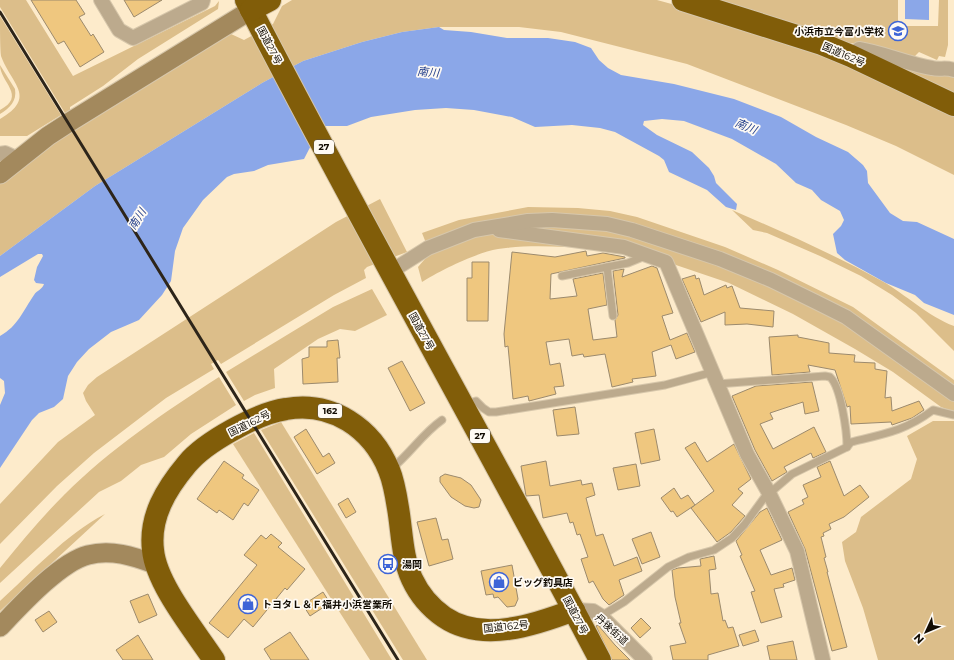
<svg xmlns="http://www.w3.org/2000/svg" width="954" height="660" viewBox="0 0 954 660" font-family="Montserrat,'Noto Sans JP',sans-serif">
  <rect width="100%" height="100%" fill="#fdebcb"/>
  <g fill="#dcbe8a">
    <polygon points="0,0 26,0 73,76 215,6 219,1 218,9 138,59 103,86 70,107 70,110 65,113 0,7"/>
    <polygon points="292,0 657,0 708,14 819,51 954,113 954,175 896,146 846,125 687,64 561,32 519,27 439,27 402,32 362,42 303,61 262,83 95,186 0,256 0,184 52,143 226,36 231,34 244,40 273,24 282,6"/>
    <path d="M709,0H898V26H938L939,0H948V45L945,57L939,56L937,60L919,52L914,57C889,51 864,41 838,43Z"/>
    <path d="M0,16L61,115L27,136H0V119C38,97 11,84 1,56C0,48 0,26 0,16Z"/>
    <polygon points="870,55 954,77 954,98"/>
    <path d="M0,65L15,89C17,101 10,108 0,114V110C27,96 0,82 0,65Z"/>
    <polygon points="380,199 407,252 367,267 364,270 366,278 334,295 221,364 218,360 211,364 214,369 166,398 94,453 57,486 0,544 0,504 58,442 95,415 86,401 83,393 88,385 97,377 336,222"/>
    <polygon points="528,207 578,208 610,211 637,217 725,247 778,270 853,307 954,380 954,388 819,297 576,216 426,243 422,233 459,220"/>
    <path d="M732,210C783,232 833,254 882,281C905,294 929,317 954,326V351L916,313L892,295L861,276L820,256L767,233L753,230Z"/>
    <polygon points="551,225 606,229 663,244 767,284 843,321 954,400 954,412 941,407 893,372 855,349 793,314 729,283 673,264 513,229"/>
    <path d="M489,234L593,248C562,247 529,244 498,249C478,252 439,271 422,282L418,267L431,252L462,239Z"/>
    <polygon points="372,289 387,315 355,331 340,329 318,339 274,369 275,388 255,395 244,401 226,372 333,307"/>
    <path d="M219,377L236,405L191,434L164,457L141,465L121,481L99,492L0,583V568C21,542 41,518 64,495C110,449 165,412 219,377Z"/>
    <polygon points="933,421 954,421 954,660 878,660 863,608 845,561 842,542 856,532 861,517 911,479 917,459 907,436"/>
    <polygon points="281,422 427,660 403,660 261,430"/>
    <polygon points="254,433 392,660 370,660 233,444"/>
    <path d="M105,514L0,611V601C33,571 65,535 105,514Z"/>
  </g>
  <g fill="#8ba7e8">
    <polygon points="905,0 929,0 929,20 905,19"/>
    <path d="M439,27L444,30L471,32L507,38H548L575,42L591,48L599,60L608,68L621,75L674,84L734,99L781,117L816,137L848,152L863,165L867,171L868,183L890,213L903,221L917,222L954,239V315L924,303L915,295L886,283L845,260L837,253L833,234L841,226L844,220L840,211L821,200L812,190L796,183L776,164L732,139L684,121L662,119L644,121L643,125L657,135L692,152L709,168L714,176L716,183L737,204L736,210L726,207L707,190L669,172L664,160L659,156L615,132L600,128L572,125L535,127L512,117L474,110L446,108L415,110L371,117L347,126H323L320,128L304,159L268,165L254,171L234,174L227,177L203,200L183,228L175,251L171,281L162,295L139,320L111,332L89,349L77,362L68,376L63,399L54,407L39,413L32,420L0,468V405L5,393L4,381L0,378V336C18,326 23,311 34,295C37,290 42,290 44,284L36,283L34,280L37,267L43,256L42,254H38L0,277V256L95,186L262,83L303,61L362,42L402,32Z"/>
  </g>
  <g fill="#efc77f" stroke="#9c8a6d">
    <polygon points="31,0 76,0 85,14 79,17 91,36 93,34 104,52 80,67 64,41 58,44"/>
    <polygon points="124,0 162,0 134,17"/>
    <polygon points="586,251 587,256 603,253 625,257 625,258 551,274 550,299 577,296 573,279 603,273 607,305 588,309 593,340 617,337 615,320 618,315 613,271 624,269 622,277 652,266 657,268 673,313 662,316 670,340 687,333 695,352 676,359 671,345 652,352 656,376 632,379 633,382 612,387 605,354 584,357 583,354 572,356 569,339 546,342 550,365 560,363 564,386 554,387 556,394 529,401 528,396 513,399 508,346 505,347 504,334 512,252 555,257"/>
    <polygon points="472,262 489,262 488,321 467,321 467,278 472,278"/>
    <polygon points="695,275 696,279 699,278 704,295 726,285 727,288 732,286 740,308 774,311 773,327 747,324 725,325 725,312 701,322 682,279"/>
    <polygon points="798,335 798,337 829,343 829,353 855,355 854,362 875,363 875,369 887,371 885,398 891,397 892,411 919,401 924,410 912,418 892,425 891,422 851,424 850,406 847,407 835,370 808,365 810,372 772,375 769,337"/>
    <polygon points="338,340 340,358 337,358 338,382 303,384 302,359 309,357 309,347 327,347 327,341"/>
    <polygon points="402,361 425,403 410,411 388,368"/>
    <polygon points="812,382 819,411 805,414 803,402 770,413 773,419 760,424 773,449 814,427 826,452 813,458 811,453 784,467 787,472 772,481 755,450 732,396 756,386"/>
    <polygon points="575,407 579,434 557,436 553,410"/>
    <polygon points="306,429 323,457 329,453 335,463 317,474 294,437"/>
    <polygon points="654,429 660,460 641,464 635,433"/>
    <polygon points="695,442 707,462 734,444 751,479 738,489 743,493 732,505 745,516 731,532 717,542 691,508 714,491 685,448"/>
    <polygon points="224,461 244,475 242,478 259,490 248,506 244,503 233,520 219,510 217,513 197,499"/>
    <polygon points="546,461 550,486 581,480 582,485 592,483 595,495 586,498 596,536 603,534 614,566 637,557 642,571 619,580 624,595 609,605 603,599 593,581 589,583 581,559 588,557 580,534 577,535 573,522 570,523 567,513 543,518 539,495 526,496 521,466"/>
    <polygon points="830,461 844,496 860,485 869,497 844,517 829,524 831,529 823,533 824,536 821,537 826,557 824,558 828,572 827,572 847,647 832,651 805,549 788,512 804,504 802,500 808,497 803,485 821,477 817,467"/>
    <polygon points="636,464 640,486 618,490 613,468"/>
    <polygon points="445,474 461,478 471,485 481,500 479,507 474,508 465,506 451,497 440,482 440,477"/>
    <polygon points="674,488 681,499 688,495 695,505 677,517 673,511 671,512 661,498"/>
    <polygon points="348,498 356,512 346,518 338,504"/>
    <polygon points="767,508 782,540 760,550 771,575 792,568 795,580 783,584 784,587 774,589 782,617 761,623 751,592 755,591 740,556 742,555 736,541 760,512"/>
    <polygon points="436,518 442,540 448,539 453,559 429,566 417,522"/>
    <polygon points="651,532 660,557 642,564 632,539"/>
    <polygon points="271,534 282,543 278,547 305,569 287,590 285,588 253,627 244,619 228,638 209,623 257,565 244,555 261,535 266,539"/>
    <polygon points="714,556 716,569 709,570 711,594 718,593 723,621 725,620 728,628 733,627 739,646 708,655 708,660 673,660 670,646 686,643 679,623 681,623 675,597 672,570 678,568 701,566 700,559"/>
    <polygon points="512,565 518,599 515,606 507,607 498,597 494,598 493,594 486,595 481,571"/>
    <polygon points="323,592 330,603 310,616 303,605"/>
    <polygon points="148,594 157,615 139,623 130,601"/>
    <polygon points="49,611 57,622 43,632 35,620"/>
    <polygon points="641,618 651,628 640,638 631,628"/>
    <polygon points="598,625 615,645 630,660 612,660 596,626"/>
    <polygon points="755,630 759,641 743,646 739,635"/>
    <polygon points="290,632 309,660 271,660 264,649"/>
    <polygon points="138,635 153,660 123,660 116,650"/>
    <polygon points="793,641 797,660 770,660 767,646"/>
  </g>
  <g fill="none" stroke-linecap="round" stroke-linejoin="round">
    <defs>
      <g id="lane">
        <polyline points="562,276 607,267"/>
        <polyline points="613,316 607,267 628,263 645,256"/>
        <path d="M717,384L825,376L830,377C841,387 847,432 847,447"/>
        <polyline points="473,402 476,401 483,408 489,412 496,412 665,385 713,372"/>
        <path d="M391,469C410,454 422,434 442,420"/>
        <path d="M601,616L624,602L668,567L689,557L714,550L732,538L745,524L764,498L792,474L847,447L851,442C884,434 905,431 933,410L954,415"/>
      </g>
      <g id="street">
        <polyline points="101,0 119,30 133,38 202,3 203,0"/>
        <path d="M851,56L859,49C884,53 907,64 932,68C940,70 946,67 954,70"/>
        <polyline points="0,154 5,153 18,159"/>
        <polyline points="499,230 624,247 666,262 747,454 769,493 797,551 823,660"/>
        <polyline points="390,272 428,248 474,230 528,221 552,220 607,224 632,230 720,259 771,280 816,302 846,317 954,394"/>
        <polyline points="574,610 593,611 601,616 645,660"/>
      </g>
      <g id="secondary">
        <polyline points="0,174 48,136 68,123 251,10"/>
        <path d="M0,627C20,606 60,562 88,555C111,549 133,556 154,564"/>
      </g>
      <g id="highway">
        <path d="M246,0C360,222 484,439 600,660"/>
        <polyline points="683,0 822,44 851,56 954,105"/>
        <polyline points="251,10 270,0"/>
        <path d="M214,660C195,631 156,584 153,550C149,517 166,489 187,464C205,442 258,413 286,409C332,401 372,428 389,470C394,482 396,495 398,508C402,531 402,558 412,579C419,594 431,608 444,617C482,643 535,625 574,610"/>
      </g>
    </defs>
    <use href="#lane" stroke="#d7c7ab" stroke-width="9"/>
    <use href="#street" stroke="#d7c7ab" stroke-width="16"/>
    <use href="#secondary" stroke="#d7c7ab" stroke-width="21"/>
    <use href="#highway" stroke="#d7c7ab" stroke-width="24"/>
    <use href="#lane" stroke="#bcaa8d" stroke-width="7"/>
    <use href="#street" stroke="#bcaa8d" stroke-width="14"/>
    <use href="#secondary" stroke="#a3895d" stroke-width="19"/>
    <use href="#highway" stroke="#815d09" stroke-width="22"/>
    <polyline stroke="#2d251a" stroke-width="3" points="0,12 398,660"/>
  </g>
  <defs>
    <symbol id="school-ring" viewBox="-11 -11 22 22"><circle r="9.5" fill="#fefaf4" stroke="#3e65d7" stroke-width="1.5"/><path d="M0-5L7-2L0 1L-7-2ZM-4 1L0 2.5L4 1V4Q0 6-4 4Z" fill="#3e65d7"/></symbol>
    <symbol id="bus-ring" viewBox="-11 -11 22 22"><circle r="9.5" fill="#fefaf4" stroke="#3e65d7" stroke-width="1.5"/><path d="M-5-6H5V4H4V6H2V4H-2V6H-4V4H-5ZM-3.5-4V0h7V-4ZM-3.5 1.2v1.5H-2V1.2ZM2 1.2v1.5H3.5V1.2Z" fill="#3e65d7"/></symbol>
    <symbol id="shop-ring" viewBox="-11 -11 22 22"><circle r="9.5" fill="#fefaf4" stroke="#3e65d7" stroke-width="1.5"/><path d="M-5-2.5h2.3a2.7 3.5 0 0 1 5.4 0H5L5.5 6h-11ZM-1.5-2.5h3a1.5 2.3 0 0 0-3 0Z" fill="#3e65d7"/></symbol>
  </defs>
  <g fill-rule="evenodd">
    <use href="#school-ring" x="887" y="20" width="22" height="22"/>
    <use href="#bus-ring" x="377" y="553" width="22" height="22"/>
    <use href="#shop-ring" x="488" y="571" width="22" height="22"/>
    <use href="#shop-ring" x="237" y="593" width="22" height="22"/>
  </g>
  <g text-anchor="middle" stroke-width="3.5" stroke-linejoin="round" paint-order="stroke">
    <g fill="#fefaf4" stroke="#58534b" stroke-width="1">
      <rect x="314" y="140" width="20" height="14" rx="3"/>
      <rect x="318" y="404" width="24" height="14" rx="3"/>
      <rect x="470" y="429" width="20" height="14" rx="3"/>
    </g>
    <g font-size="9" font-weight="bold" fill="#110b02">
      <text x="324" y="150">27</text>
      <text x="330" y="414">162</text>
      <text x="480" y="439">27</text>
    </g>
    <g font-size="10" font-weight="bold" fill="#110b02" stroke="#fefaf4" text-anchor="start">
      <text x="884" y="35" text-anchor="end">小浜市立今富小学校</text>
      <text x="402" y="568">湯岡</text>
      <text x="513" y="586">ビッグ釣具店</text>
      <text x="262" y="608">トヨタＬ＆Ｆ福井小浜営業所</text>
    </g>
    <g font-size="10" fill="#110b02" stroke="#fefaf4">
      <text transform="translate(270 45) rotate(62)" y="4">国道27号</text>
      <text transform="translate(844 54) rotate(23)" y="4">国道162号</text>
      <text transform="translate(422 331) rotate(61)" y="4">国道27号</text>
      <text transform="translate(249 423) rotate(-27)" y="4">国道162号</text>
      <text transform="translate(576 615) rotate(62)" y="4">国道27号</text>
      <text transform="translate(506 626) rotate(-6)" y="4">国道162号</text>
      <text transform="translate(612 629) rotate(42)" y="4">丹後街道</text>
    </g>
    <g font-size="11" font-style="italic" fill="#25408c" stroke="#fefaf4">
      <text transform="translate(428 72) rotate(5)" y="4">南川</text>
      <text transform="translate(746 126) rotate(23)" y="4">南川</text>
      <text transform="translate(137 219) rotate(-58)" y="4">南川</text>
    </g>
  </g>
  <g transform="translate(926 632) rotate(226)" stroke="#fefaf4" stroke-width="3" paint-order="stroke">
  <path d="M0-3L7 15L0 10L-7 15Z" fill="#110b02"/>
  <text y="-6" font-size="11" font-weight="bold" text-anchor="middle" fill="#110b02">N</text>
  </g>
</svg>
